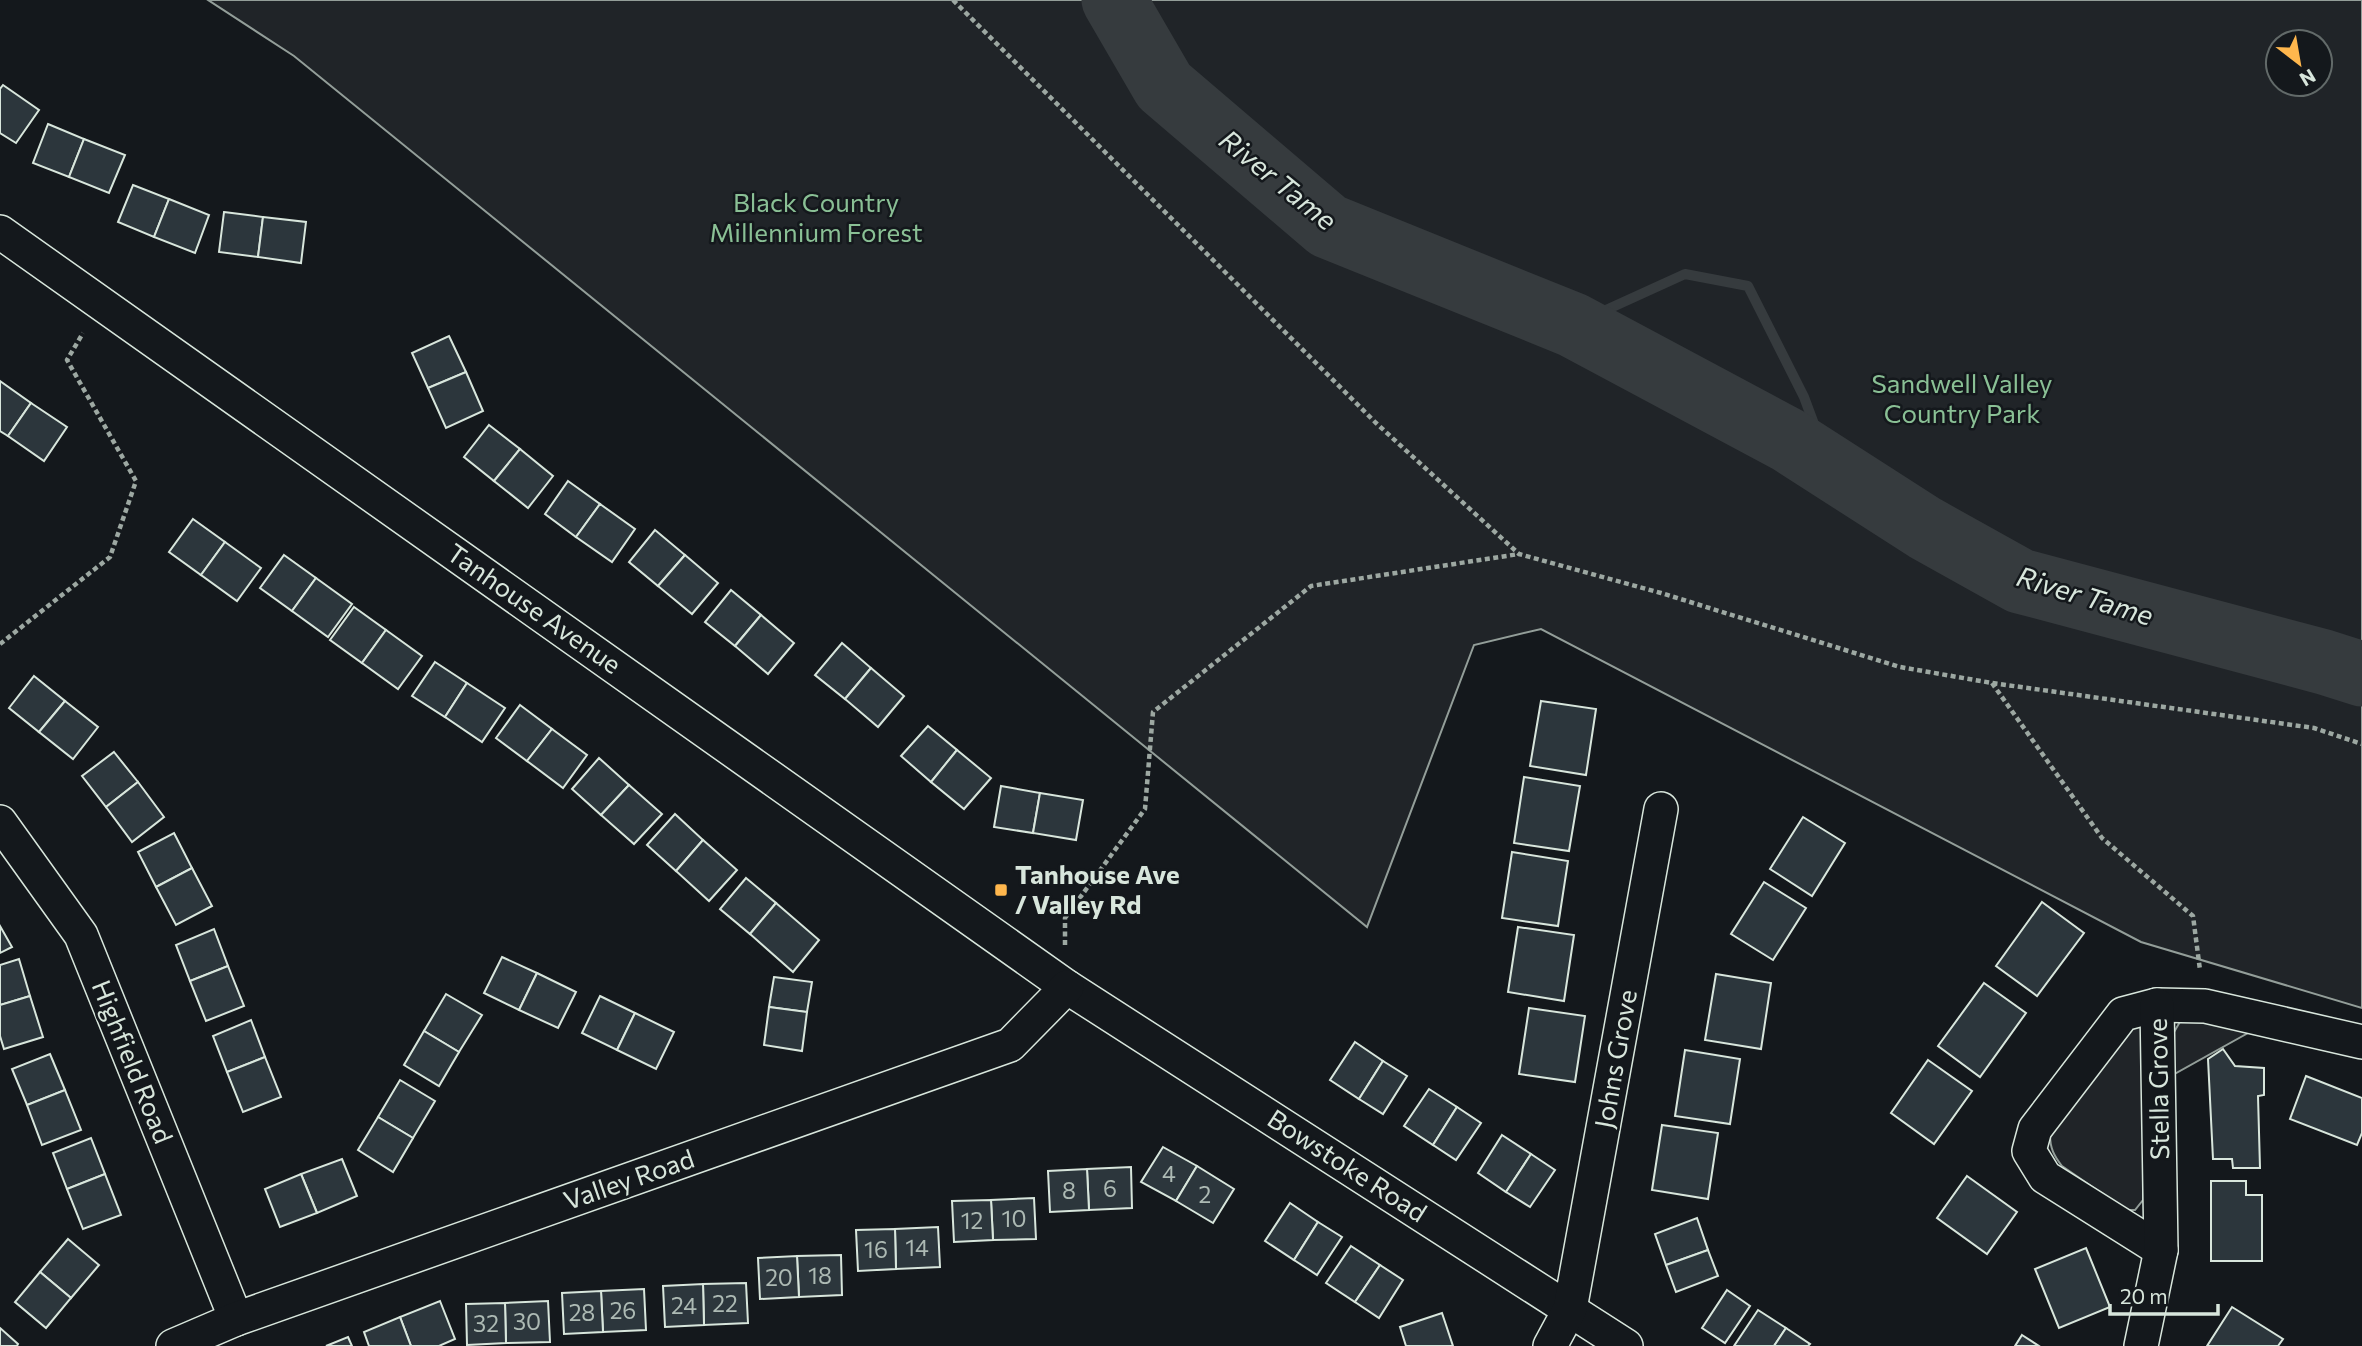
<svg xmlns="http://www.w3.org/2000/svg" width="2362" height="1346" viewBox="0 0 2362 1346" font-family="Commissioner,sans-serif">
  <rect width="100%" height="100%" fill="#14181c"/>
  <g fill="#202428" stroke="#939e99" stroke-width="2" fill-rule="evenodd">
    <path d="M208,0H2362V1008L2141,942L1541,629L1474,645L1367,927L294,56ZM2278,42H2320V84H2278Z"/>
    <polygon points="2181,1020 2257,1028 2169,1077 2170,1039"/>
    <path d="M2136,1023L2144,1031L2143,1200L2135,1210H2126L2062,1166C2054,1156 2050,1148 2050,1135Z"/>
  </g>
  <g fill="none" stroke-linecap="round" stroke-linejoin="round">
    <polyline stroke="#363b3e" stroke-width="10" points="1573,325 1685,274 1748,286 1804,397 1830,467"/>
    <polyline stroke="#363b3e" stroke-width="65" points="1114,0 1164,86 1328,226 1573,325 1788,440 1925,528 2020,581 2324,662 2362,674"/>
  </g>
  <g fill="#2c363c" stroke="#d8e6dc" stroke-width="2">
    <polygon points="3,85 39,110 16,143 0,133 0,89"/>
    <polygon points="48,124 84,139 69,177 33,163"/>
    <polygon points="84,139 125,155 109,193 69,177"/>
    <polygon points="133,185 169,199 154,237 118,222"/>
    <polygon points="169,199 209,215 195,253 154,237"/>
    <polygon points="224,212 263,217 258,257 219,252"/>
    <polygon points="263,217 306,222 301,263 258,257"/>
    <polygon points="449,336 466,372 428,388 412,353"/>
    <polygon points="466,372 483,411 446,428 428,388"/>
    <polygon points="0,381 31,403 8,436 0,431"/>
    <polygon points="31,403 67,427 44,461 8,436"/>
    <polygon points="489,425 520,449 494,481 464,457"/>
    <polygon points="520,449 553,476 528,508 494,481"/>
    <polygon points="568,481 600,504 576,537 545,514"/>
    <polygon points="600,504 635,529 612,562 576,537"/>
    <polygon points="193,519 225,542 201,575 169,552"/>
    <polygon points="655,530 685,555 658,586 629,562"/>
    <polygon points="225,542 261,568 237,601 201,575"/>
    <polygon points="284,555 316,578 292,611 260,588"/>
    <polygon points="685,555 718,583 692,614 658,586"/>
    <polygon points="316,578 352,604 328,637 292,611"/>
    <polygon points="731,590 761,615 735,646 705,622"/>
    <polygon points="354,607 386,630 362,663 330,640"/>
    <polygon points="761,615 794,643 768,674 735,646"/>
    <polygon points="386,630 422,656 398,689 362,663"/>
    <polygon points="842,643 871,668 845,699 815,675"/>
    <polygon points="435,662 467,683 445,717 412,696"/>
    <polygon points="871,668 904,696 878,727 845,699"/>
    <polygon points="34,676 65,701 39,732 9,708"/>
    <polygon points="467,683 505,708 482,742 445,717"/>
    <polygon points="65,701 98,727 73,759 39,732"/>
    <polygon points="1541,701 1596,709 1586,775 1530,766"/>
    <polygon points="520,705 552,729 527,761 496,738"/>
    <polygon points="928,726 957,750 931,782 901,756"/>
    <polygon points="552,729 587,755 563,788 527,761"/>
    <polygon points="957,750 991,778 964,809 931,782"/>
    <polygon points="114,752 138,782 106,807 82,776"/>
    <polygon points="599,758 629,785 601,815 572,789"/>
    <polygon points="1524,777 1580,786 1569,851 1514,843"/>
    <polygon points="138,782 164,817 132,842 106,807"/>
    <polygon points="629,785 662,814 634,844 601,815"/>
    <polygon points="1001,786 1040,793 1033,833 994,827"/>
    <polygon points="1040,793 1083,800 1076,840 1033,833"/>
    <polygon points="675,814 703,840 676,871 647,845"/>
    <polygon points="1803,817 1845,843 1812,896 1770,869"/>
    <polygon points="174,833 192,868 156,887 138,852"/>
    <polygon points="703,840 737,870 709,901 676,871"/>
    <polygon points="1512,852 1568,861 1558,926 1502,918"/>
    <polygon points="192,868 212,906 176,925 156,887"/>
    <polygon points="746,878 776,903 750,934 720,909"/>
    <polygon points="1764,882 1806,908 1773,960 1731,934"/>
    <polygon points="2042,902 2084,933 2037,996 1996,966"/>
    <polygon points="776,903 819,940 793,972 750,934"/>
    <polygon points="0,926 12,947 0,953"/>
    <polygon points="1518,927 1574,935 1564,1001 1508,992"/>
    <polygon points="214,929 228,966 190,981 176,945"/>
    <polygon points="502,957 537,973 519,1010 484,993"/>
    <polygon points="19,959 30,996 0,1005 0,965"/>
    <polygon points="228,966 244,1006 206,1021 190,981"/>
    <polygon points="537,973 576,992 558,1028 519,1010"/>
    <polygon points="1716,974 1771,983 1761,1049 1705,1040"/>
    <polygon points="774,977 812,982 807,1012 769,1007"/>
    <polygon points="1984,983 2026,1013 1980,1077 1938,1046"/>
    <polygon points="446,994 482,1015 459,1052 424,1031"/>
    <polygon points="30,996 43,1037 4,1049 0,1036 0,1005"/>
    <polygon points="600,996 635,1013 617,1050 582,1033"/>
    <polygon points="769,1007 807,1012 802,1051 764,1045"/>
    <polygon points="1529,1008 1585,1016 1575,1082 1519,1074"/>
    <polygon points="635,1013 674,1032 656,1069 617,1050"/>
    <polygon points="251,1020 265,1057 227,1072 213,1036"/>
    <polygon points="424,1031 459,1052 439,1086 404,1065"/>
    <polygon points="1355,1042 1383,1061 1359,1099 1330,1080"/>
    <polygon points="2223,1049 2235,1066 2264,1068 2264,1095 2258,1096 2260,1168 2233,1168 2232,1159 2213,1159 2208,1059"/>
    <polygon points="1685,1050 1740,1059 1730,1124 1675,1116"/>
    <polygon points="50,1054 65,1090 27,1105 12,1069"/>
    <polygon points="265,1057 281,1097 243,1112 227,1072"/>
    <polygon points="1928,1060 1972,1091 1934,1144 1891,1113"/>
    <polygon points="1383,1061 1407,1076 1383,1114 1359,1099"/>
    <polygon points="2306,1076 2362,1098 2362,1133 2357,1145 2290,1119"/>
    <polygon points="400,1080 435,1101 413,1138 378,1117"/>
    <polygon points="1429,1089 1457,1107 1433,1145 1404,1126"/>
    <polygon points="65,1090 81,1130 42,1145 27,1105"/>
    <polygon points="1457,1107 1481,1123 1456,1160 1433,1145"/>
    <polygon points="378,1117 413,1138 393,1172 358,1150"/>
    <polygon points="1662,1125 1718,1133 1708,1199 1652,1190"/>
    <polygon points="1502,1135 1531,1154 1506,1192 1478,1173"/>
    <polygon points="91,1138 105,1174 67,1189 53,1153"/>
    <polygon points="1163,1147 1197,1166 1176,1201 1141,1182"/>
    <polygon points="1531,1154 1555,1170 1530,1207 1506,1192"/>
    <polygon points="342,1159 357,1196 317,1213 301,1174"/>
    <polygon points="1197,1166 1234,1189 1213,1223 1176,1201"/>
    <polygon points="1131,1167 1132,1208 1089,1210 1087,1169"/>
    <polygon points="1087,1169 1089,1210 1050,1212 1048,1171"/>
    <polygon points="105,1174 121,1215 83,1229 67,1189"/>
    <polygon points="301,1174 317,1213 280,1227 265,1189"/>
    <polygon points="1967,1176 2017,1212 1987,1254 1937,1218"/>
    <polygon points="2211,1181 2246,1181 2246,1195 2262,1195 2262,1261 2211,1261"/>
    <polygon points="1034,1198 1036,1239 993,1240 991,1200"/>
    <polygon points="991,1200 993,1240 954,1242 952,1201"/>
    <polygon points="1290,1203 1318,1222 1294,1260 1265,1241"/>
    <polygon points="1697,1218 1708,1250 1666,1265 1655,1234"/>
    <polygon points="1318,1222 1342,1237 1317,1275 1294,1260"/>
    <polygon points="938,1227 940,1267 896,1269 895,1229"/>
    <polygon points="895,1229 896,1269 858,1271 856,1230"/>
    <polygon points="68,1239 99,1265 71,1298 40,1272"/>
    <polygon points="1351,1246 1380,1265 1355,1302 1326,1283"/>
    <polygon points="2086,1248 2110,1307 2059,1328 2035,1269"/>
    <polygon points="1708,1250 1718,1276 1676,1292 1666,1265"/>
    <polygon points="841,1255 842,1295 799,1297 797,1256"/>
    <polygon points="797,1256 799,1297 760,1299 758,1258"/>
    <polygon points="1380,1265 1403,1280 1379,1318 1355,1302"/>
    <polygon points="40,1272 71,1298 46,1328 15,1302"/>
    <polygon points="746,1283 748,1323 704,1325 703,1284"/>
    <polygon points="703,1284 704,1325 665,1327 663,1286"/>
    <polygon points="644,1289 646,1330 603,1332 601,1291"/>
    <polygon points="1727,1290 1750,1306 1725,1343 1702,1328"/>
    <polygon points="601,1291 603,1332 564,1334 562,1293"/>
    <polygon points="440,1301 455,1339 439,1346 411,1346 400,1317"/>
    <polygon points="548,1301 550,1342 506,1343 505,1303"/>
    <polygon points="505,1303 506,1343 467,1345 466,1304"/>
    <polygon points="2232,1307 2283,1339 2278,1346 2207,1346"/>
    <polygon points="1758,1310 1786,1328 1774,1346 1734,1346"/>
    <polygon points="1442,1313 1453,1346 1406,1346 1400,1327"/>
    <polygon points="400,1317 411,1346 369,1346 364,1332"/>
    <polygon points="0,1328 18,1344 17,1346 0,1346"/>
    <polygon points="1786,1328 1810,1344 1808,1346 1774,1346"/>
    <polygon points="2022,1335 2039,1346 2015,1346"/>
    <polygon points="348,1337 352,1346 326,1346"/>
  </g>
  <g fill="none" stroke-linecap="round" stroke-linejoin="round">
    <defs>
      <g id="street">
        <polyline points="0,232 1067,987 1626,1346"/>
        <polyline points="0,822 81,935 236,1319"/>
        <polyline points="2161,1250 2045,1177 2029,1151 2035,1129 2123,1014 2157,1005 2205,1006 2362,1042"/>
        <polyline points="173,1346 236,1319 1010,1045 1067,987"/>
        <polyline points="1550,1346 1570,1309 1661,809"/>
        <polyline points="2141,1346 2161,1250 2157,1005"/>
      </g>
    </defs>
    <use href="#street" stroke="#d8e6dc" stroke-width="36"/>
    <g stroke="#9da8a2" stroke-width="4.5" stroke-dasharray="5 3.5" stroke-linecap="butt">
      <polyline points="953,0 1376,423 1519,554 1661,593 1900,667 1992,683 2314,728 2362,744"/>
      <polyline points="0,644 110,557 136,481 67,360 83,333"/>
      <polyline points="1992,683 2102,838 2193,916 2200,970"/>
      <polyline points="1065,945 1065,918 1145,809 1153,712 1311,586 1519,554"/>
    </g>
    <use href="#street" stroke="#14181c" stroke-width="33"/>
  </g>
  <rect fill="#ffb74d" stroke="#14181c" stroke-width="2.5" x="994" y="883" width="14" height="14" rx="3.5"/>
  <g text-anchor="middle" stroke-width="5" stroke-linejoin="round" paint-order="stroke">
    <g font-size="23" fill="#adbab4">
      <text x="1169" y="1182">4</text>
      <text x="1110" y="1197">6</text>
      <text x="1069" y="1199">8</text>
      <text x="1205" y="1203">2</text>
      <text x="1014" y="1227">10</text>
      <text x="972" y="1229">12</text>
      <text x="917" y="1256">14</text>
      <text x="876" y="1258">16</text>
      <text x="820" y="1284">18</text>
      <text x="779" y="1286">20</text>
      <text x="725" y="1312">22</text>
      <text x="684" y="1314">24</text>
      <text x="623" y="1319">26</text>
      <text x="582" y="1321">28</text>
      <text x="527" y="1330">30</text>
      <text x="486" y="1332">32</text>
    </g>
    <g font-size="26" fill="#8ac095" stroke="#14181c">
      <text x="816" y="212">Black Country<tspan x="816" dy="30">Millennium Forest</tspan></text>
      <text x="1962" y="393">Sandwell Valley<tspan x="1962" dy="30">Country Park</tspan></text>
    </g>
    <g font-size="26" fill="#d8e6dc" stroke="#14181c">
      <text transform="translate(534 609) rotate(35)" y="9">Tanhouse Avenue</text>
      <text transform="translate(1616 1059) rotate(-80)" y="9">Johns Grove</text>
      <text transform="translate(132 1062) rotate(68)" y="9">Highfield Road</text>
      <text transform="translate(2159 1089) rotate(-91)" y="9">Stella Grove</text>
      <text transform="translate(1347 1166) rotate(33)" y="9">Bowstoke Road</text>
      <text transform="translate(629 1180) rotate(-19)" y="9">Valley Road</text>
    </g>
    <g font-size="26" font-weight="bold" fill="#d8e6dc" stroke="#14181c" text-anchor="start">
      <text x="1015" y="884">Tanhouse Ave<tspan x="1015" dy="30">/ Valley Rd</tspan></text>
    </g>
    <g font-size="28" font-style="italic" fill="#d8e6dc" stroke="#14181c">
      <text transform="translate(1278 180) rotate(39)" y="10">River Tame</text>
      <text transform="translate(2085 596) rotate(17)" y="10">River Tame</text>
    </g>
  </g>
  <g transform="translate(2299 63) rotate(149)"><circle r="33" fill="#14181c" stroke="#626a69" stroke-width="2"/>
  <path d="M0-5L12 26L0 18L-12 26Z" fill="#ffb74d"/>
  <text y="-10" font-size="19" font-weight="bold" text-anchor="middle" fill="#d8e6dc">N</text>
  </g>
  <path d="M2110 1304v10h108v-10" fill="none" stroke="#d8e6dc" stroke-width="3.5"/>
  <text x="2120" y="1304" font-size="21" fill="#d8e6dc" stroke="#14181c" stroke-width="5" paint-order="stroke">20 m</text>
</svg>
